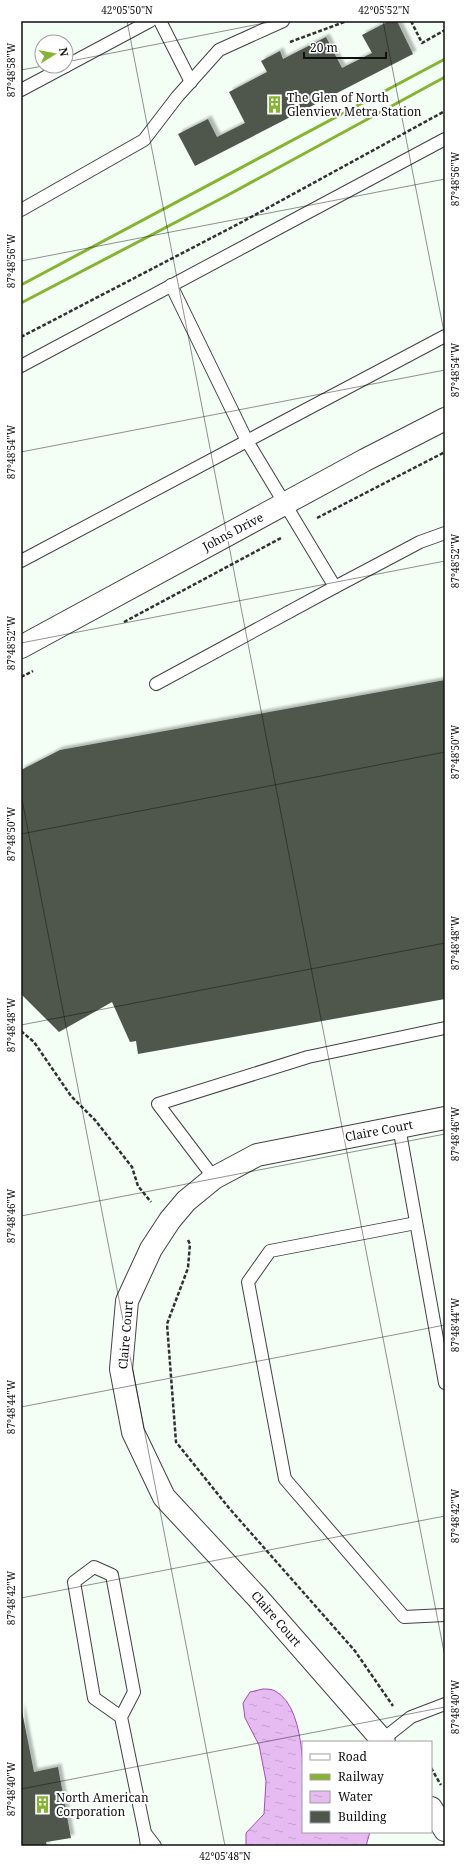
<svg xmlns="http://www.w3.org/2000/svg" width="466" height="1867" viewBox="0 0 466 1867" font-family="'Noto Serif',serif">
  <defs>
    <pattern id="water-ripples" width="26" height="14" patternUnits="userSpaceOnUse"><rect width="26" height="14" fill="#e5bbf1"/><path d="M2 4q2-2 4 0t4 0M15 11q2-2 4 0t4 0" fill="none" stroke="#c3a0cd"/></pattern>
    <filter id="shadow"><feDropShadow dx="3.5" dy="-3.5" stdDeviation="1" flood-color="#0004"/></filter>
  </defs>
  <rect width="100%" height="100%" fill="#f3fef5"/>
  <path fill="url(#water-ripples)" stroke="#aa48c2" d="M263,1689C266,1689 272,1689 275,1691C310,1709 303,1798 303,1832H370L366,1846H246V1833L264,1814L266,1781L259,1745L245,1718L243,1703L250,1692Z"/>
  <g fill="#4f574c" filter="url(#shadow)">
    <polygon points="389,21 397,21 413,54 195,166 178,134 208,119 217,137 245,123 229,92 267,72 261,61 280,51 283,59 326,37 342,68 372,53 362,35"/>
    <polygon points="445,680 445,999 138,1054 136,1041 130,1042 112,1002 59,1032 21,994 21,770 60,750"/>
    <polygon points="21,1706 34,1772 58,1767 71,1838 46,1842 47,1846 21,1846"/>
  </g>
  <g fill="none" stroke-linecap="round" stroke-linejoin="round">
    <defs>
      <g id="service">
        <polyline points="160,21 191,82"/>
        <polyline points="66,66 150,21"/>
        <polyline points="21,90 66,66"/>
        <polyline points="21,210 144,140 177,97 219,50 283,21"/>
        <polyline points="21,366 445,139"/>
        <polyline points="21,561 247,441 171,285"/>
        <polyline points="335,587 420,542 445,533"/>
        <polyline points="156,684 335,587 247,441 445,336"/>
        <polyline points="399,1127 445,1383"/>
        <polyline points="214,1178 158,1104 308,1057 445,1028"/>
        <polyline points="416,1223 270,1251 248,1282 285,1479 404,1617 445,1615"/>
        <polyline points="121,1717 94,1698 74,1582 94,1567 112,1575 134,1692 121,1717 145,1833"/>
        <polyline points="382,1740 411,1717 445,1704"/>
        <polyline points="147,1846 145,1833 155,1846"/>
      </g>
      <g id="minor">
        <polyline points="384,1742 257,1597 164,1497 133,1432 121,1369 127,1301 151,1249 170,1220 186,1201 214,1178 257,1155 445,1118"/>
        <polyline points="431,1808 445,1830"/>
      </g>
      <polyline id="tertiary" points="21,647 365,460 445,419"/>
    </defs>
    <use href="#service" stroke="#424242" stroke-width="14"/>
    <use href="#minor" stroke="#424242" stroke-width="24"/>
    <use href="#tertiary" stroke="#424242" stroke-width="24"/>
    <g stroke="#313131" stroke-width="2.5" stroke-dasharray="4 2" stroke-linecap="butt">
      <polyline points="411,21 422,43 445,30"/>
      <polyline points="290,42 347,21"/>
      <polyline points="21,337 242,222 445,111"/>
      <polyline points="317,518 445,452"/>
      <polyline points="124,622 281,538"/>
      <polyline points="21,677 33,671"/>
      <polyline points="21,1031 34,1042 71,1096 95,1120 132,1167 138,1186 151,1202"/>
      <polyline points="188,1240 190,1244 188,1268 167,1324 176,1442 229,1508 355,1651 393,1706"/>
      <polyline points="431,1768 441,1785"/>
    </g>
    <use href="#service" stroke="#fff" stroke-width="12"/>
    <use href="#minor" stroke="#fff" stroke-width="22"/>
    <use href="#tertiary" stroke="#fff" stroke-width="22"/>
    <g stroke="#86b432" stroke-width="3">
      <polyline points="21,285 445,59"/>
      <polyline points="21,303 228,195 445,77"/>
    </g>
  </g>
  <path fill="none" stroke="#0f0f0f" stroke-width="1" stroke-opacity="0.45" d="M127,21L445,1657M383,21L445,337M66,62L275,21M21,70L43,66M21,261L445,179M21,452L445,370M21,643L445,561M21,794L225,1846M21,834L445,752M21,1025L445,943M21,1216L445,1134M21,1407L445,1325M21,1598L445,1516M21,1789L445,1707"/>
  <defs>
    <symbol id="building-bare" viewBox="-9 -9 18 18"><path d="M-4-6H4V6H1V3H-1V6H-4ZM-2.5-4.3h1.7v1.8h-1.7ZM.8-4.3h1.7v1.8H.8ZM-2.5-1h1.7V.8h-1.7ZM.8-1h1.7V.8H.8Z" fill="#86b432" stroke="#fff" stroke-width="2.5" paint-order="stroke"/></symbol>
  </defs>
  <g fill-rule="evenodd">
    <use href="#building-bare" x="262" y="92" width="25" height="25"/>
    <use href="#building-bare" x="30" y="1792" width="25" height="25"/>
  </g>
  <g text-anchor="middle" stroke-width="4" stroke-linejoin="round" paint-order="stroke">
    <g font-size="12" fill="#0f0f0f" stroke="#fff" text-anchor="start">
      <text x="287" y="102">The Glen of North<tspan x="287" dy="14">Glenview Metra Station</tspan></text>
      <text x="56" y="1802">North American<tspan x="56" dy="14">Corporation</tspan></text>
    </g>
    <g font-size="12" fill="#0f0f0f" stroke="#fff">
      <text transform="translate(233 532) rotate(-28)" y="4">Johns Drive</text>
      <text transform="translate(379 1131) rotate(-11)" y="4">Claire Court</text>
      <text transform="translate(126 1335) rotate(-85)" y="4">Claire Court</text>
      <text transform="translate(276 1619) rotate(49)" y="4">Claire Court</text>
    </g>
  </g>
  <rect width="466" height="1867" fill="none" stroke="#ffffff" stroke-width="44"/>
  <rect x="302" y="1741" width="130" height="92" fill="#ffffff" stroke="#9f9f9f"/>
  <rect x="310" y="1754" width="20" height="6" fill="#ffffff" stroke="#9f9f9f"/>
  <text x="338" y="1761" font-size="12" fill="#0f0f0f">Road</text>
  <rect x="310" y="1774" width="20" height="6" fill="#86b432" stroke="#9f9f9f"/>
  <text x="338" y="1781" font-size="12" fill="#0f0f0f">Railway</text>
  <rect x="310" y="1791" width="20" height="12" fill="url(#water-ripples)" stroke="#9f9f9f"/>
  <text x="338" y="1801" font-size="12" fill="#0f0f0f">Water</text>
  <rect x="310" y="1811" width="20" height="12" fill="#4f574c" stroke="#9f9f9f"/>
  <text x="338" y="1821" font-size="12" fill="#0f0f0f">Building</text>
  <g transform="translate(54 54) rotate(79)"><circle r="19" fill="#ffffff" stroke="#9f9f9f"/>
  <path d="M0-3L7 15L0 10L-7 15Z" fill="#86b432"/>
  <text y="-6" font-size="11" font-weight="bold" text-anchor="middle" fill="#0f0f0f">N</text>
  </g>
  <path d="M304 52v6h82v-6" fill="none" stroke="#0f0f0f" stroke-width="2"/>
  <text x="310" y="52" font-size="12" fill="#0f0f0f" stroke="#ffffff" stroke-width="3" paint-order="stroke">20 m</text>
  <rect x="22" y="22" width="422" height="1823" fill="none" stroke="#0f0f0f" stroke-width="1.5"/>
  <g font-size="10" text-anchor="middle" fill="#0f0f0f">
    <text x="127" y="14">42°05'50"N</text>
    <text x="384" y="14">42°05'52"N</text>
    <text transform="translate(11 70) rotate(-90)" y="4">87°48'58"W</text>
    <text transform="translate(455 179) rotate(-90)" y="4">87°48'56"W</text>
    <text transform="translate(11 261) rotate(-90)" y="4">87°48'56"W</text>
    <text transform="translate(455 370) rotate(-90)" y="4">87°48'54"W</text>
    <text transform="translate(11 452) rotate(-90)" y="4">87°48'54"W</text>
    <text transform="translate(455 561) rotate(-90)" y="4">87°48'52"W</text>
    <text transform="translate(11 643) rotate(-90)" y="4">87°48'52"W</text>
    <text transform="translate(455 752) rotate(-90)" y="4">87°48'50"W</text>
    <text transform="translate(11 834) rotate(-90)" y="4">87°48'50"W</text>
    <text transform="translate(455 943) rotate(-90)" y="4">87°48'48"W</text>
    <text transform="translate(11 1025) rotate(-90)" y="4">87°48'48"W</text>
    <text transform="translate(455 1134) rotate(-90)" y="4">87°48'46"W</text>
    <text transform="translate(11 1216) rotate(-90)" y="4">87°48'46"W</text>
    <text transform="translate(455 1325) rotate(-90)" y="4">87°48'44"W</text>
    <text transform="translate(11 1407) rotate(-90)" y="4">87°48'44"W</text>
    <text transform="translate(455 1516) rotate(-90)" y="4">87°48'42"W</text>
    <text transform="translate(11 1598) rotate(-90)" y="4">87°48'42"W</text>
    <text transform="translate(455 1707) rotate(-90)" y="4">87°48'40"W</text>
    <text transform="translate(11 1789) rotate(-90)" y="4">87°48'40"W</text>
    <text x="225" y="1860">42°05'48"N</text>
  </g>
</svg>
